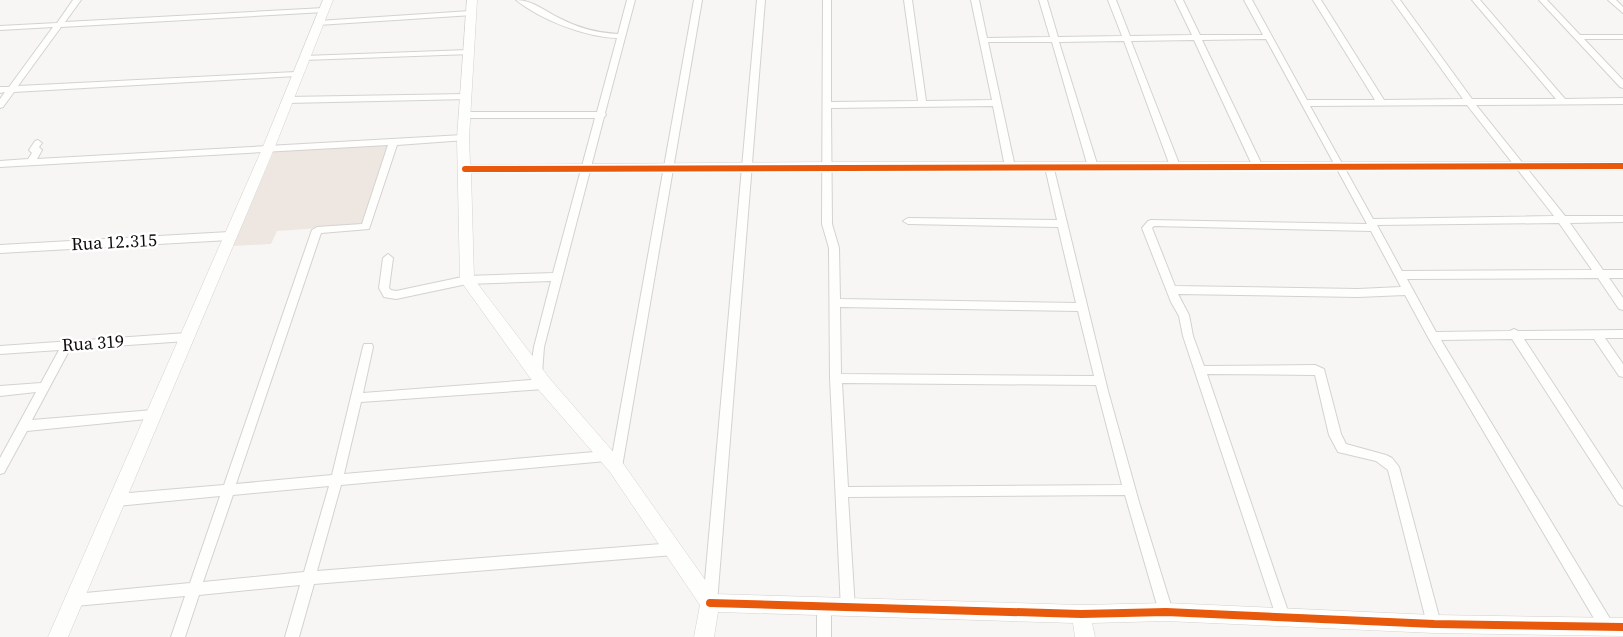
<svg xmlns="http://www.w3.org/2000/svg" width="1623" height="637" viewBox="0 0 1623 637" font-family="'Source Serif 4',serif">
  <rect width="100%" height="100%" fill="#f8f6f4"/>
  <polygon fill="#eee7e1" points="390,145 365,225 277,231 271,244 233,246 274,151"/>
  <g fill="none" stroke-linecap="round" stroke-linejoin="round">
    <defs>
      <g id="street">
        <polygon points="73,0 81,0 65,22 324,8 328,10 324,12 61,27 18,86 296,72 300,74 296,76 14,92 3,107 0,108 0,99 5,92 0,93 0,87 9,87 53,27 0,30 0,26 57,23"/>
        <path d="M516,0C532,0 545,11 559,18C578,28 597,33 618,34L627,0H635L605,113L606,115L604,117L544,347L542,373L540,376L536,377L532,376L530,373L534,347L551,281L467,284L396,299L384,297L379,288L383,258L388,254L393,258L389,288L391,290L396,291L467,276L553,273L595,118H464L460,115L464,112H597L617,38C585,37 541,20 516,0Z"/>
        <polygon points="694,0 702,0 622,467 620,471 616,472 612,471 610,467"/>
        <polygon points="757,0 765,0 717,603 715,608 710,609 705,608 703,603"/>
        <path d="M823,0H831V102L918,101L904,0H912L926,101L992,100L971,0H979L987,38L1050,37L1039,0H1047L1058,37L1122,36L1108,0H1116L1130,36L1192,35L1175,0H1183L1200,35H1263L1244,0H1252L1307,100H1375L1313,0H1321L1384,100L1463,99L1392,0H1400L1472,99H1556L1472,0H1480L1565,99L1623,98V104L1476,105L1565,216H1623V222L1570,223L1603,270H1623V278H1609L1623,298V310L1619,309L1598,278L1407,279L1436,332L1510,331L1514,329L1518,331L1623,330V338H1605L1623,364V377L1619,376L1594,339H1524L1623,490V506L1619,504L1512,339L1441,340L1612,622L1614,627L1612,632L1607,634L1602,632L1429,339L1405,295L1358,297L1178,294L1189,315L1193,336L1204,366L1315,365L1324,369L1341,434L1346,444L1386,455L1392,458L1399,467L1441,624L1439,629L1434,631L1429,629L1427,624L1388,470L1376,461L1338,452L1329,435L1315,375L1207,374L1290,617L1288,622L1283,624L1278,622L1183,336L1179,316L1171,302L1142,228L1148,221L1151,220L1367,224L1266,39L1202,40L1263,167L1258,170L1253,167L1194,40L1131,41L1180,166L1175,169L1170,166L1124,41L1059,42L1098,167L1093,170L1088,167L1052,42H988L1015,167L1013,169H1007L1005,167L993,106L831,108L832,224L839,248L840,299L1076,303L1058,227L908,224L903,221L908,218L1057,220L1045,167L1047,165H1053L1108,391L1139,502L1173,612L1171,617L1166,619L1161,617L1159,612L1125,495L848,497L855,609L853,614L848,615L843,614L841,609L830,378L829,248L822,224ZM1467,105L1554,216L1373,219L1310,106ZM1559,223L1592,270L1402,271L1377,225ZM1154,226L1371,231L1401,287L1358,289L1175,286L1152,228ZM840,307L1078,311L1094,376L841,374ZM842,383L1096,385L1122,485L848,487Z"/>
        <polygon points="1539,0 1547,0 1580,35 1623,35 1623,39 1584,39 1623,80 1623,88 1620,87"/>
        <polygon points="1608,0 1616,0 1623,7 1623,13"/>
        <polygon points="470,11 473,11 473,15 318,25 314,23 318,21"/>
        <polygon points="468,50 471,50 471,54 304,60 300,58 304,56"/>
        <polygon points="466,94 469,95 469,99 287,103 283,100 287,97"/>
        <path d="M463,135L467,138L466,140L397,145L369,229L321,233L236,484L332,475L363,347L364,344H372L373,347L363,393L544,379L548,381L550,384L548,387L544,389L361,402L344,474L606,451L610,452L612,456L610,460L606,461L341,485L317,571L674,543L678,545L680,549L678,553L674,555L314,584L299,637H285L300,585L199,595L185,637H171L185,596L75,606L70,605L68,600L70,595L75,594L190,583L220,496L117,506L113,504L111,500L113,496L117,494L224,485L312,230L317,227L362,224L388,145L0,167V161L28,159L32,153L29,150L35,141L38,140L42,143L39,147L42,150L37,159ZM329,486L304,572L203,582L233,495Z"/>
        <polygon points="229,232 234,236 229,240 0,253 0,245"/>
        <polygon points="187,333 191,334 192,337 191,340 187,341 70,349 32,420 153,410 157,412 159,415 157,418 27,431 4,473 0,474 0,458 36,392 0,396 0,386 41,383 59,350 0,354 0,346"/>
        <polygon points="824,602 829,603 831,608 831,637 817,637 817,608 819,603"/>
      </g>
      <g id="secondary">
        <polygon points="323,0 333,0 274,149 68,637 48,637 262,149"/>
        <polygon points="467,0 477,0 469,138 470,165 827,162 1623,162 1623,170 827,170 471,173 474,279 550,379 622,462 715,594 1081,605 1166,603 1434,615 1623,618 1623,636 1434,633 1166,621 1092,623 1095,637 1075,637 1073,623 718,612 714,637 694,637 700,605 610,472 538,389 460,280 457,138"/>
      </g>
    </defs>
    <use href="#street" stroke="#d4d2d1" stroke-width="2"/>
    <use href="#secondary" stroke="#d4d2d1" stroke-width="1"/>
    <use href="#street" fill="#fefefd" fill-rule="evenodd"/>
    <use href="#secondary" fill="#fefefd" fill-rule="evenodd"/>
    <defs>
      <polyline id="cycleway-far1" points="465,169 1623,166"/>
      <polyline id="cycleway" points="710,603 1081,614 1166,612 1434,624 1623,627"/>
    </defs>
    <use href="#cycleway-far1" stroke="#fff" stroke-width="9"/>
    <use href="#cycleway" stroke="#fff" stroke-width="12"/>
    <use href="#cycleway-far1" stroke="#e8590c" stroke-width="6"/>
    <use href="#cycleway" stroke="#e8590c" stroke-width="8"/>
  </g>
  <g text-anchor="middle" stroke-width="5" stroke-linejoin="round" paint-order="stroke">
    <g font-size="18" fill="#0d0c0b" stroke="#fff">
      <text transform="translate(114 242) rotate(-3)" y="6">Rua 12.315</text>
      <text transform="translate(93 343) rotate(-4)" y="6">Rua 319</text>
    </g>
  </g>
</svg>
